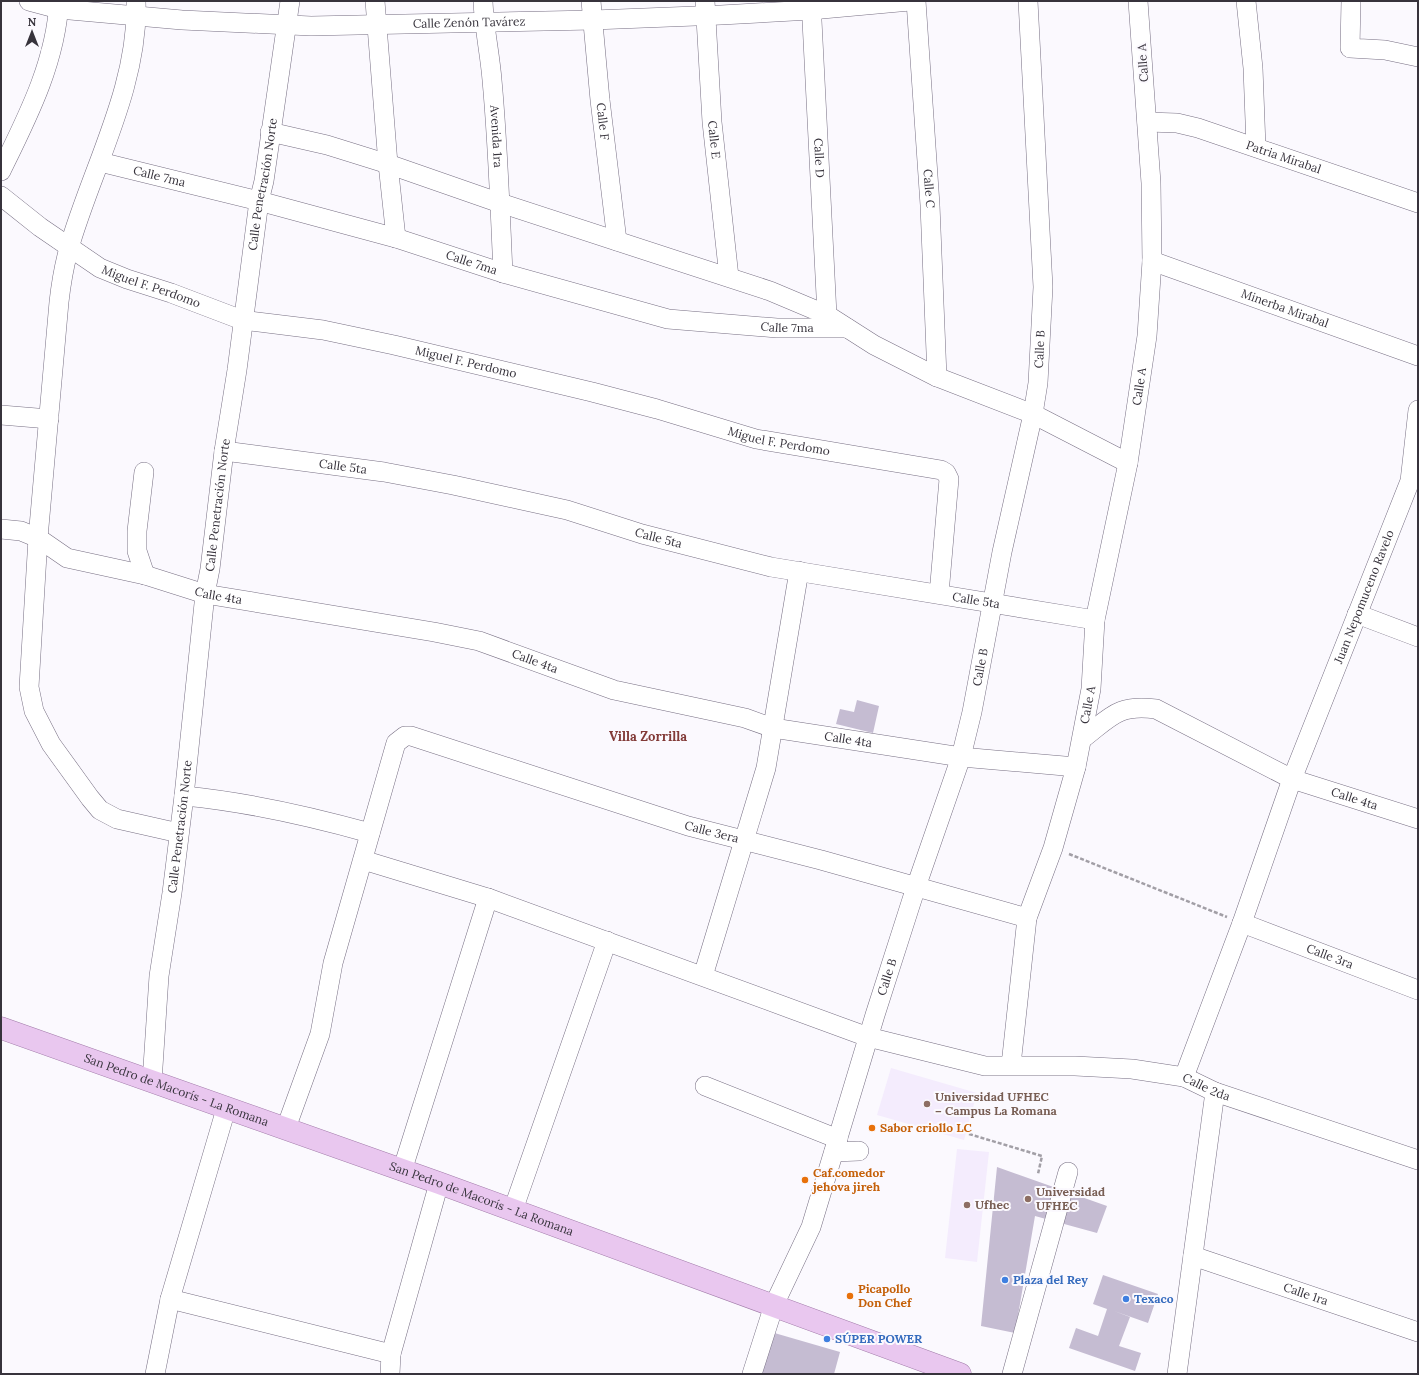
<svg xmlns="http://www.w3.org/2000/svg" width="1419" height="1375" viewBox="0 0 1419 1375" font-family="Lora,serif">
  <rect width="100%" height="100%" fill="#fbf9fe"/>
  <g fill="#f4ecfd">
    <polygon points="891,1068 977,1093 964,1140 877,1115"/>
    <polygon points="957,1149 989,1152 977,1262 945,1258"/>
  </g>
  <g fill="#c5bcd2">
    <polygon points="857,700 879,706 873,733 836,724 840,709 854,712"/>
    <polygon points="997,1167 1107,1206 1097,1233 1035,1216 1015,1333 981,1326"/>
    <polygon points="1103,1275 1158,1294 1148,1323 1114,1311 1130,1317 1119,1346 1141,1353 1135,1371 1069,1348 1076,1328 1098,1336 1107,1309 1093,1304"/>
    <polygon points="771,1332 840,1352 834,1374 758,1374"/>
  </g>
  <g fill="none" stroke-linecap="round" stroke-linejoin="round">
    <defs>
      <g id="minor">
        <path id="s1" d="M29,1L59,9L182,20L311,26L593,20L721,15L811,10L910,1"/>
        <path d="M136,1C139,86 92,168 69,248C64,266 61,284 59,302L38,538L29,687L34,711L51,744L90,798L100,810L117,819L179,833"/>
        <polyline points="375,1 388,164 396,238"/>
        <path id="s2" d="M483,1C484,28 490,54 492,80C498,144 500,209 503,273"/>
        <path id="s3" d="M591,1L600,100L617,241"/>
        <path id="s4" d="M705,1L712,122L729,277"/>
        <path id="s5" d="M811,1L827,315"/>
        <path id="s6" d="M916,1L930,205L937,377"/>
        <polyline points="1246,1 1253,68 1256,147"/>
        <polyline points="1351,1 1350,48 1385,50 1418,57"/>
        <path id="s7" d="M1147,122L1177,123L1198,128L1418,203"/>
        <polyline points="270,132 327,145 388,164 500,203 770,291 827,315 874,345 937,377 1033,414 1128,463"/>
        <path id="s8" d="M100,162L259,201L396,238L503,273L668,319L777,328H847"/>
        <path d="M1,171C27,118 56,62 59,1"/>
        <path id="s9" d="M1,196L40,227L100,268L127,279L171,293L242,320L323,330L394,345L592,392L657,409L756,439L941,470L946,473L949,479L939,594"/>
        <path id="s10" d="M1152,261L1418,356"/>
        <polyline points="1,415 49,419"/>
        <path id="s11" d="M224,451L384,472L453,485L567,510L642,534L771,567L1095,620"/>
        <polyline points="144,472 137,531 137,551 145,575"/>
        <path id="s12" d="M1,529L21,531L38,538L67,558L145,575L205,594L434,632L479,641L614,690L745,718L773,728L961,757L1076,767"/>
        <polyline points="1357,614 1418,637"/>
        <path id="s13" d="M1082,739C1111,717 1117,704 1156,709L1292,779L1418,819"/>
        <path d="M184,796C248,802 309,816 370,833"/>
        <path id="s14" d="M363,860L488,898L868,1037L985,1066H1075L1132,1069L1184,1077L1215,1092L1418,1160"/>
        <path id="s15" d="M1242,923L1418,990"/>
        <polyline points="703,976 766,768 799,571"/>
        <path id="s16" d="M1011,1065L1027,918L1053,848L1076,767L1091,689L1095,620L1128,463L1147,336L1152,261L1151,183L1138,1"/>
        <path id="s17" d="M1184,1077L1242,923L1292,779L1410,481L1418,410"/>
        <path id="s18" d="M152,1082L159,976L172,893L184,796L205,594L210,569L224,451L237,370L259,201L264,181L290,1"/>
        <polyline points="705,1086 838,1139"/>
        <path id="s19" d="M286,1128L320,1034L333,963L396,743L405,736H411L688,826L821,860L1027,918"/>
        <polyline points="834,1152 859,1151"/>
        <polyline points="402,1171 488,898"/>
        <polyline points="513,1210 607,941"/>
        <path id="s20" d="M1193,1256L1418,1332"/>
        <polyline points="170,1299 391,1354"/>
        <polyline points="155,1374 170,1299 226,1109"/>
        <polyline points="390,1374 391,1354 439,1183"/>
        <path id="s21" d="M752,1374L774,1305L811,1227L875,1015L916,887L961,757L972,712L1002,552L1033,414L1038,383L1043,287L1028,1"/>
        <polyline points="1012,1374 1068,1172"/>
        <polyline points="1177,1374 1215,1092"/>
      </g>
      <g id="major">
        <path id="s22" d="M1,1028L439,1183L960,1374"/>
      </g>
    </defs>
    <use href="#minor" stroke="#776f83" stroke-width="20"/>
    <use href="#major" stroke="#a17ba9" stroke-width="23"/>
    <g stroke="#a29fa6" stroke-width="2.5" stroke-dasharray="4 2" stroke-linecap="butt">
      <polyline points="1069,854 1227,917"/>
      <polyline points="969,1134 1042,1156 1038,1174"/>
    </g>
    <use href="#minor" stroke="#fff" stroke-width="19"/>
    <use href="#major" stroke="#e9c7ef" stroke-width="22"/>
  </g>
  <g fill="#8d6e63" stroke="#fbf9fe" stroke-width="1.5">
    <circle cx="927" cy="1104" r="4"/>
    <circle cx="1028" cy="1199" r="4"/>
    <circle cx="967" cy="1205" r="4"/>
  </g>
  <g fill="#e8710a" stroke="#fbf9fe" stroke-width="1.5">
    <circle cx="872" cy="1128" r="4"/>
    <circle cx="805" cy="1180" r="4"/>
    <circle cx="850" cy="1296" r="4"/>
  </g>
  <g fill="#3f7fe0" stroke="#fbf9fe" stroke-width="1.5">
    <circle cx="1005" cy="1280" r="4"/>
    <circle cx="1126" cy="1299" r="4"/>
    <circle cx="827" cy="1339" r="4"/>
  </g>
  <g text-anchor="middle" stroke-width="4" stroke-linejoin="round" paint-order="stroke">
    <g font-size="12" fill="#37333c" stroke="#fbf9fe">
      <text dy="4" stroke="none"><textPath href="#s1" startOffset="442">Calle Zenón Tavárez</textPath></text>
      <text transform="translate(1143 63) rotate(-94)" y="4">Calle A</text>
      <text dy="4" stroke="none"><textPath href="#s3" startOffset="121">Calle F</textPath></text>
      <text dy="4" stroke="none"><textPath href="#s2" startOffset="136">Avenida 1ra</textPath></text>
      <text dy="4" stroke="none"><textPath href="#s4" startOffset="139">Calle E</textPath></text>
      <text dy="4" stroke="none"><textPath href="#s7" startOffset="142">Patria Mirabal</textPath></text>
      <text dy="4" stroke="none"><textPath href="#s5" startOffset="157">Calle D</textPath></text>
      <text dy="4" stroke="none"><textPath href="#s8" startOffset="61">Calle 7ma</textPath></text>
      <text dy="4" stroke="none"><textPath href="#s18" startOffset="905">Calle Penetración Norte</textPath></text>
      <text dy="4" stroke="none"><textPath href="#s6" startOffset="188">Calle C</textPath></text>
      <text dy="4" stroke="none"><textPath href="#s8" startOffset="385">Calle 7ma</textPath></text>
      <text dy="4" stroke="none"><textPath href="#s9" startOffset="177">Miguel F. Perdomo</textPath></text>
      <text dy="4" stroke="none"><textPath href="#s10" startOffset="141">Minerba Mirabal</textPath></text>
      <text dy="4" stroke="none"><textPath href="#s8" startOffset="709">Calle 7ma</textPath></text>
      <text dy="4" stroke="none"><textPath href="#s21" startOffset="1068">Calle B</textPath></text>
      <text dy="4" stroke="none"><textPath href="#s9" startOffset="502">Miguel F. Perdomo</textPath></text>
      <text dy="4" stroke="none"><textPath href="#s16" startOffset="693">Calle A</textPath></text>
      <text dy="4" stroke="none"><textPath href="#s9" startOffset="825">Miguel F. Perdomo</textPath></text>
      <text dy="4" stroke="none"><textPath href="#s11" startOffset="120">Calle 5ta</textPath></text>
      <text dy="4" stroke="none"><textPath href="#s18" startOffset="581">Calle Penetración Norte</textPath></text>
      <text dy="4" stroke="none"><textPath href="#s11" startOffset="444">Calle 5ta</textPath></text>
      <text dy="4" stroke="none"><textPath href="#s12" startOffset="230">Calle 4ta</textPath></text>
      <text dy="4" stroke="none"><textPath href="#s17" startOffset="513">Juan Nepomuceno Ravelo</textPath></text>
      <text dy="4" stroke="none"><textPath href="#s11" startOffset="768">Calle 5ta</textPath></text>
      <text dy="4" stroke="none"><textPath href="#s12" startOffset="554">Calle 4ta</textPath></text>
      <text dy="4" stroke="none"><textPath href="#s21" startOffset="744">Calle B</textPath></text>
      <text dy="4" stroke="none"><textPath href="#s16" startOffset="370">Calle A</textPath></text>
      <text dy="4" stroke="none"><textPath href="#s12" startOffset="878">Calle 4ta</textPath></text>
      <text dy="4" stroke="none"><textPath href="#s13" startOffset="302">Calle 4ta</textPath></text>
      <text dy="4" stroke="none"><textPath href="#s18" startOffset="257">Calle Penetración Norte</textPath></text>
      <text dy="4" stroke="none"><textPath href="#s19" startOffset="734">Calle 3era</textPath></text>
      <text dy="4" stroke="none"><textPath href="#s15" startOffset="94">Calle 3ra</textPath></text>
      <text dy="4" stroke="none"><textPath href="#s21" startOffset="420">Calle B</textPath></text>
      <text dy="4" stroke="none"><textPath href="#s14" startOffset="880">Calle 2da</textPath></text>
      <text dy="4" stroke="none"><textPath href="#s22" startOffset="186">San Pedro de Macorís - La Romana</textPath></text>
      <text dy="4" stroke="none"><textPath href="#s22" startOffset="510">San Pedro de Macorís - La Romana</textPath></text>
      <text dy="4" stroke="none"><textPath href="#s20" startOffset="119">Calle 1ra</textPath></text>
    </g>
    <g font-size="12" font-weight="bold" fill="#785e54" stroke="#fbf9fe" text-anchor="start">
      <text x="935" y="1101">Universidad UFHEC<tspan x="935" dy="14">– Campus La Romana</tspan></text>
      <text x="1036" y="1196">Universidad<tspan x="1036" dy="14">UFHEC</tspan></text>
      <text x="975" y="1209">Ufhec</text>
    </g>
    <g font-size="12" font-weight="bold" fill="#c56008" stroke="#fbf9fe" text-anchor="start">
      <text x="880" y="1132">Sabor criollo LC</text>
      <text x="813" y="1177">Caf.comedor<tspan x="813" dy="14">jehova jireh</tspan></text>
      <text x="858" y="1293">Picapollo<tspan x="858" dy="14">Don Chef</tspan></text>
    </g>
    <g font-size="12" font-weight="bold" fill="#366cbe" stroke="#fbf9fe" text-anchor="start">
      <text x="1013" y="1284">Plaza del Rey</text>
      <text x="1134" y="1303">Texaco</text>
      <text x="835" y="1343">SÚPER POWER</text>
    </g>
    <g font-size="13" font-weight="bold" fill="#823a37" stroke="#fbf9fe">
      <text x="648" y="741">Villa Zorrilla</text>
    </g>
  </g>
  <rect width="1419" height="1375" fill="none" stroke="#37333c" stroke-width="4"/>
  <g transform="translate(32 32)" stroke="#fbf9fe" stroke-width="3" paint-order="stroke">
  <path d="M0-3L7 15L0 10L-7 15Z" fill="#37333c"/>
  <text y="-6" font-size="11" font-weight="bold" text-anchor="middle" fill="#37333c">N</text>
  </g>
</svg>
